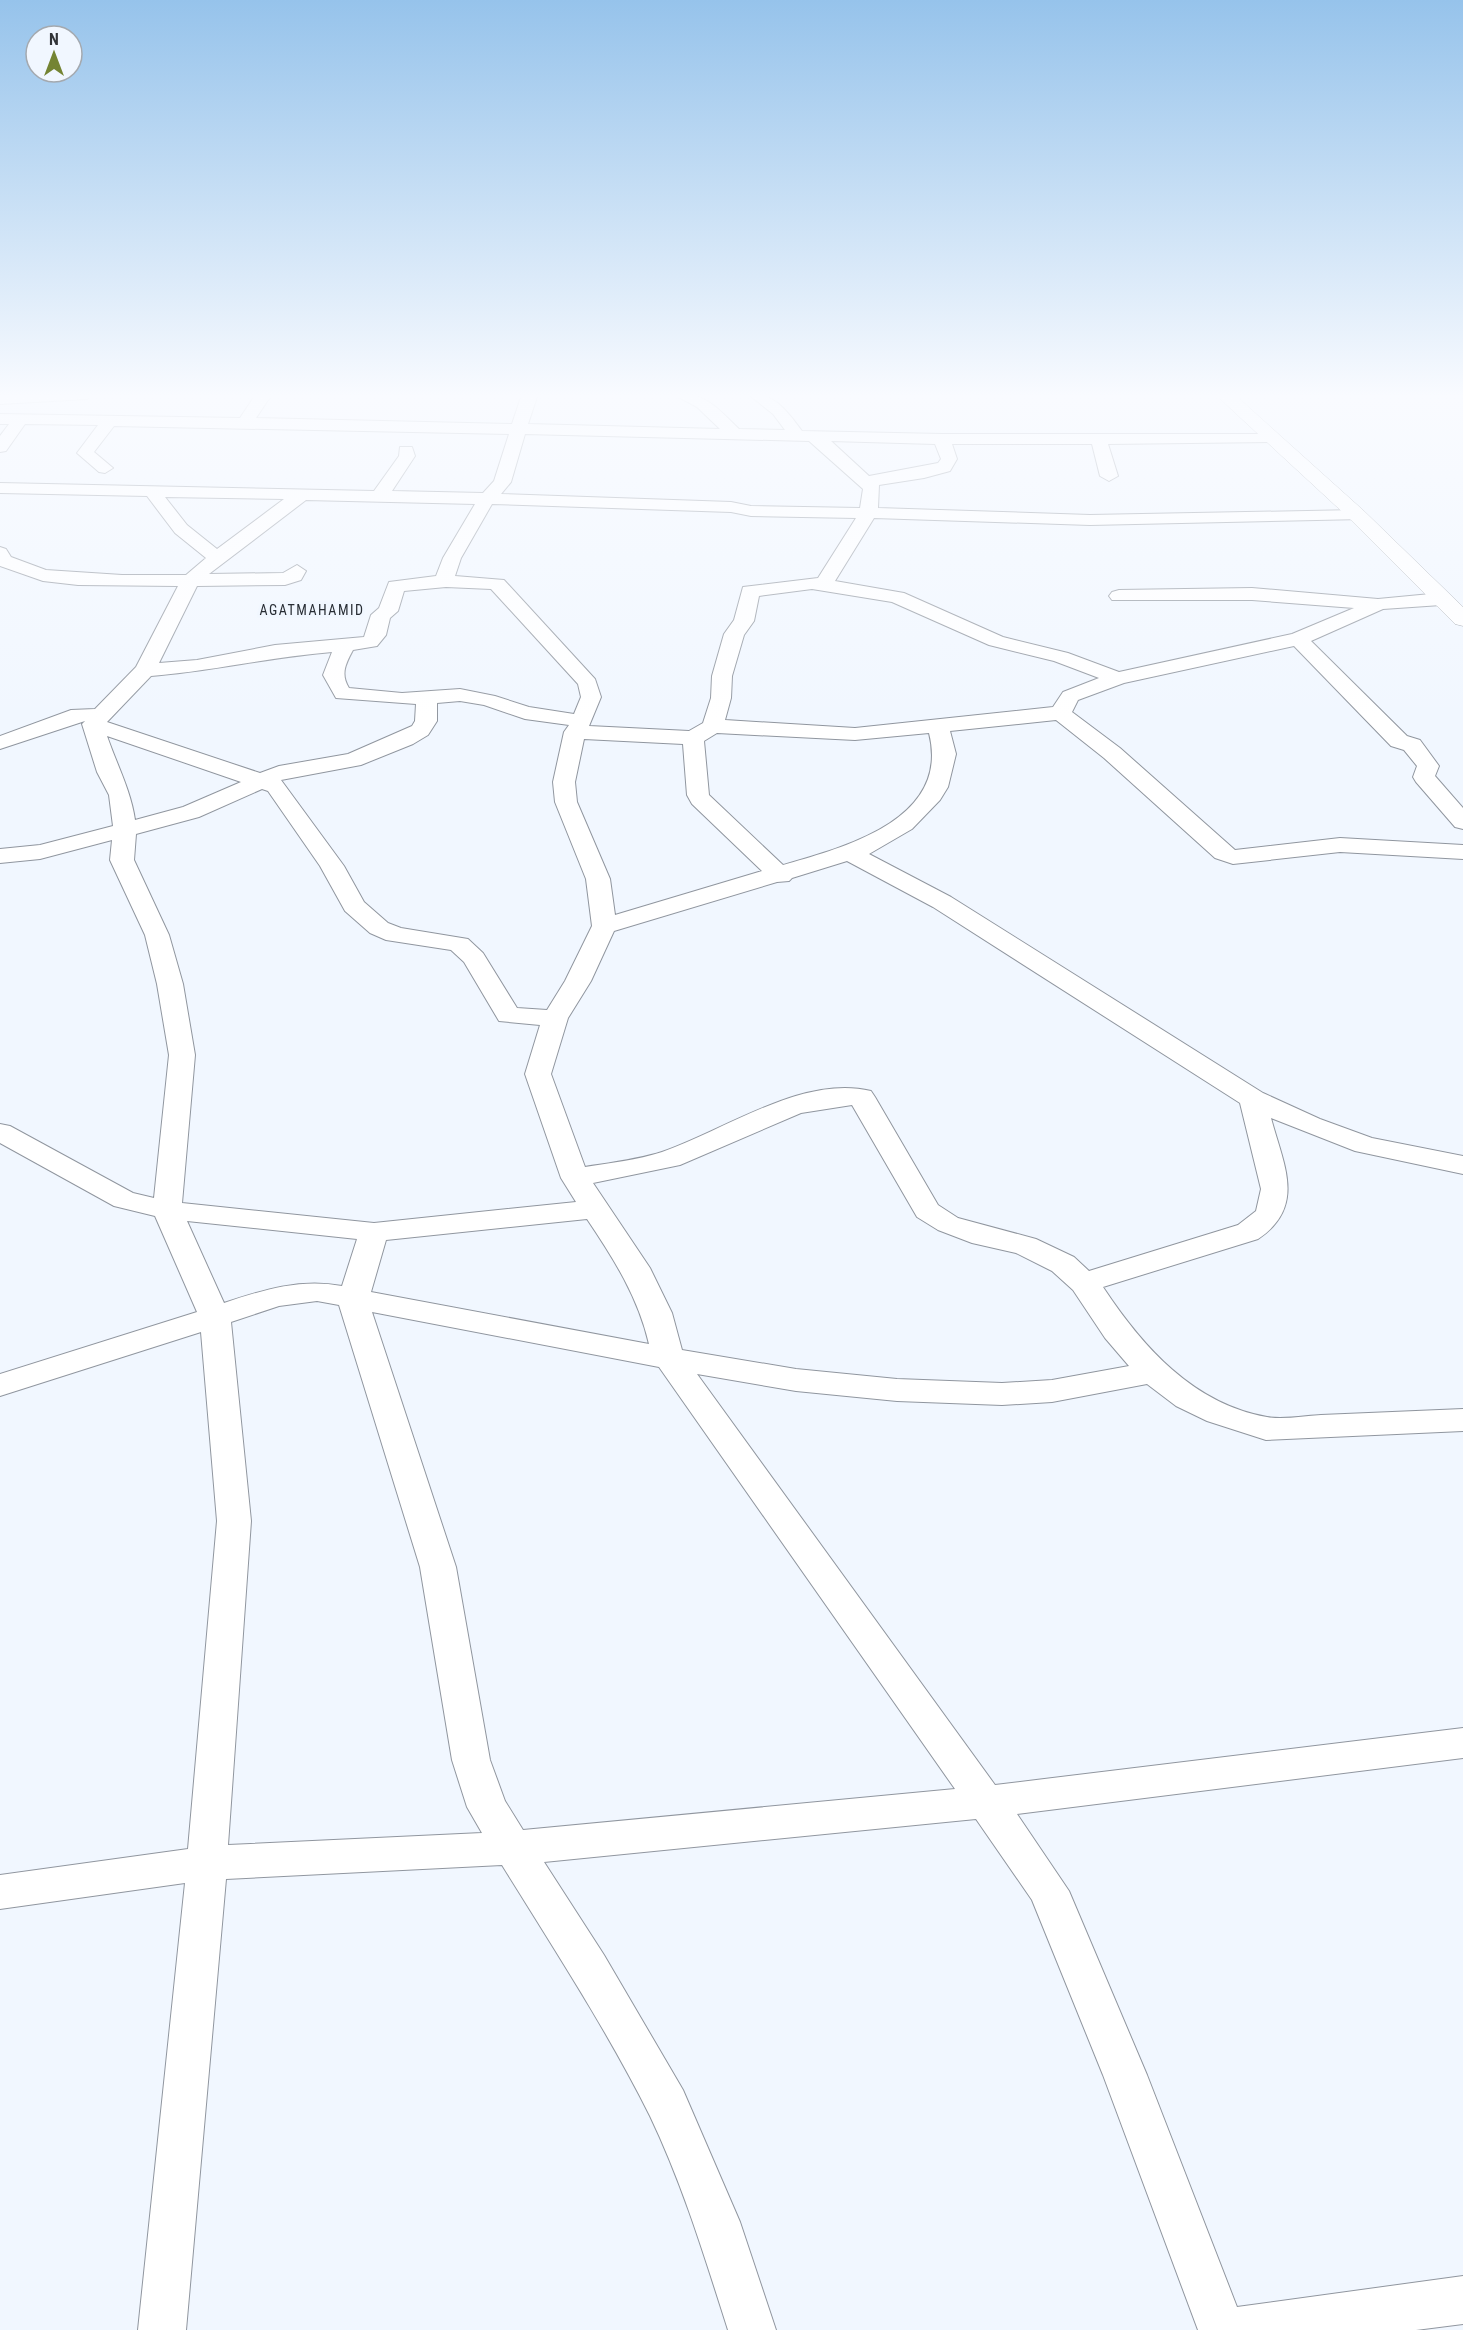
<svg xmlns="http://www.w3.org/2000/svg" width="1463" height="2330" viewBox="0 0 1463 2330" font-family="'Roboto Condensed',sans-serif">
  <rect width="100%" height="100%" fill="#f1f7ff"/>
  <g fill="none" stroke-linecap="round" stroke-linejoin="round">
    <defs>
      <g id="street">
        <polygon points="0,394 95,394 87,399 0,404"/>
        <path d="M256,394H272L256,418L512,424L522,394H538L528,424L720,429L697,407L673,394C706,392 717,408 739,429L785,430L773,414L748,394C775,393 787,411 802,431L942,434H1273L1279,436L1281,439L1279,442L1108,444L1118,476L1109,481L1100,476L1092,444H952L957,459L950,471L924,478L879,485L878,508L1090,515L1357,510L1363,511L1366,515L1363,519L1090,525L874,518L835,581L904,593L1003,637L1068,653L1119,672L1292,634L1354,608L1252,600H1112L1109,596L1112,592L1119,590L1252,588L1378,599L1441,593L1451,599L1441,605L1383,609L1311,641L1407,736L1420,740L1439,766L1435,776L1463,808V829L1455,827L1416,782L1413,777L1417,766L1404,750L1391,746L1294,646L1124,683L1078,700L1072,712L1120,748L1235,850L1340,838L1463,845V859L1340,852L1233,864L1215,858L1104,758L1056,720L950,731L956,754L948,787L940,800L912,829L869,854L951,897L1263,1093L1320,1119L1372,1138L1463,1156V1174L1355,1151L1271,1118C1283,1164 1307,1206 1258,1239L1103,1287C1142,1346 1193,1404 1267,1417C1283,1420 1304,1416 1321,1415C1369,1413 1416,1411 1463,1409V1431L1266,1440L1207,1421L1176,1406L1147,1384L1052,1402L1002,1405L897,1401L796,1391L697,1374L995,1785L1463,1728V1758L1017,1814L1069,1891L1147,2075L1237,2307L1463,2276V2324L1416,2330H1198L1103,2075L1032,1900L976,1819L544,1862L604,1955L683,2090L740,2222L776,2330H728C705,2258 683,2185 650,2116C607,2030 553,1947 502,1865L226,1879L186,2330H138L185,1883L0,1909V1875L188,1849L217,1521L201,1332L0,1396V1374L197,1312L155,1216L114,1206L0,1143V1124L10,1126L133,1193L154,1198L169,1055L157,984L145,935L110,860L112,840L40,859L0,863V849L40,845L113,826L109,795L97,772L82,724L85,721L0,749V736L71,710L95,709L136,667L178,586L78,585L43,581L0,566V547L6,549L11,557L46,570L122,575H186L206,558L175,533L147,496L0,493V483L374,491L399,456L400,447H412L415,456L392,491L483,493L494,481L509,434L114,426L94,452L113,468L105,473L99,472L77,453L98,425L25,424L6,451L0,452V436L9,424H0V414L240,418ZM525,434L809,441L863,489L860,508L751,506L731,502L501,494L511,482ZM831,441L935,444L941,459L938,463L869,476ZM165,497L284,499L217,549L187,525ZM306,500L475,504L443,558L436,576L389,582L379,608L371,615L364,637L275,645L197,660L159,663L197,586L285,585L301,580L306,571L297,565L283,573L209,574ZM492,504L731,512L751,516L856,518L818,578L743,587L734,620L724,634L712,676L711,698L703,723L689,731L589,726L601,697L595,679L504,580L455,576L461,558ZM446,587L491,589L578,684L581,697L574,714L529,707L495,696L460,689L402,693L349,688C340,674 346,663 353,650L377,646L386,635L390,618L398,611L404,591ZM812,589L892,602L989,645L1054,661L1099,678L1063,692L1053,707L855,728L725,720L731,698L732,676L744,635L754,621L759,596ZM332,652L323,675L336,698L416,704L415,721L412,726L348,754L279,766L260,773L107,722L151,676C212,671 271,657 332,652ZM460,701L484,705L525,719L569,725L564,732L553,782L555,802L586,879L592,926L565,981L547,1010L517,1008L483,953L468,939L401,928L388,923L364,902L344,866L281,780L361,765L413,744L428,735L437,721V703ZM717,733L855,740L929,733C951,819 846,847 783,865L709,795L704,741ZM107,736L241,782L183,807L135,820C131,791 117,765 107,736ZM584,739L683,744L687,795L692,804L762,871L615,915L610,879L577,802L575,782ZM262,789L268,791L320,866L345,911L370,933L386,940L451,950L464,962L499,1021L540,1025L525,1074L561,1178L576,1202L374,1223L182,1203L195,1055L183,984L169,935L134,860L136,834L199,817ZM847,861L933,907L1240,1103L1261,1189L1256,1211L1238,1225L1089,1271L1074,1257L1036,1239L958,1218L938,1205L875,1097L871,1091C803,1074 724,1131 662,1152C637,1160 611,1163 585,1167L551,1074L568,1018L591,981L614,931L777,882L789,881L792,878ZM852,1105L917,1217L938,1230L972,1243L1016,1253L1052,1271L1073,1290L1105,1338L1129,1366L1052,1380L1002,1383L897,1379L796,1369L682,1350L672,1313L650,1268L593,1183L680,1165L801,1113ZM587,1219C614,1259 638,1297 649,1344L371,1292L386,1240ZM187,1221L357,1239L342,1286C300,1278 263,1290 224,1303ZM317,1301L339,1305L420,1567L452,1760L467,1807L482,1833L228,1845L251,1521L231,1322L279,1306ZM372,1312L659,1367L955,1789L523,1830L505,1801L490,1760L456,1567Z"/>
      </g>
      <polygon id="secondary" points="1215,394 1234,394 1364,511 1463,607 1463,626 1455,624 1350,519"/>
    </defs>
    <use href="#street" stroke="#90969f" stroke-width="2"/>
    <use href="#secondary" stroke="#90969f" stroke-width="1"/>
    <use href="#street" fill="#fff" fill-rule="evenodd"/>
    <use href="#secondary" fill="#fff" fill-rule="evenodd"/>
  </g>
  <linearGradient id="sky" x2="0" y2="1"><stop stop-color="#96c3eb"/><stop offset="0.55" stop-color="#f9fbff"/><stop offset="1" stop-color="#f9fbff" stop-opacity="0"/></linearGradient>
  <rect width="1463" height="720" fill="url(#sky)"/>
  <g text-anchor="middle" stroke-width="6" stroke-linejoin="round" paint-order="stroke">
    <g font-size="14" letter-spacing="1.5" fill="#282d34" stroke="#f1f7ff">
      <text x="312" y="615">AGATMAHAMID</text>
    </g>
  </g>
  <g transform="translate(54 54)"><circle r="28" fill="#f1f7ff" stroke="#a4a9af" stroke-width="1.5"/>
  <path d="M0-4.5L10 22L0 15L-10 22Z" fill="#748433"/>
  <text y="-9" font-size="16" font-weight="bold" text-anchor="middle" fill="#313438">N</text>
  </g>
</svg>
